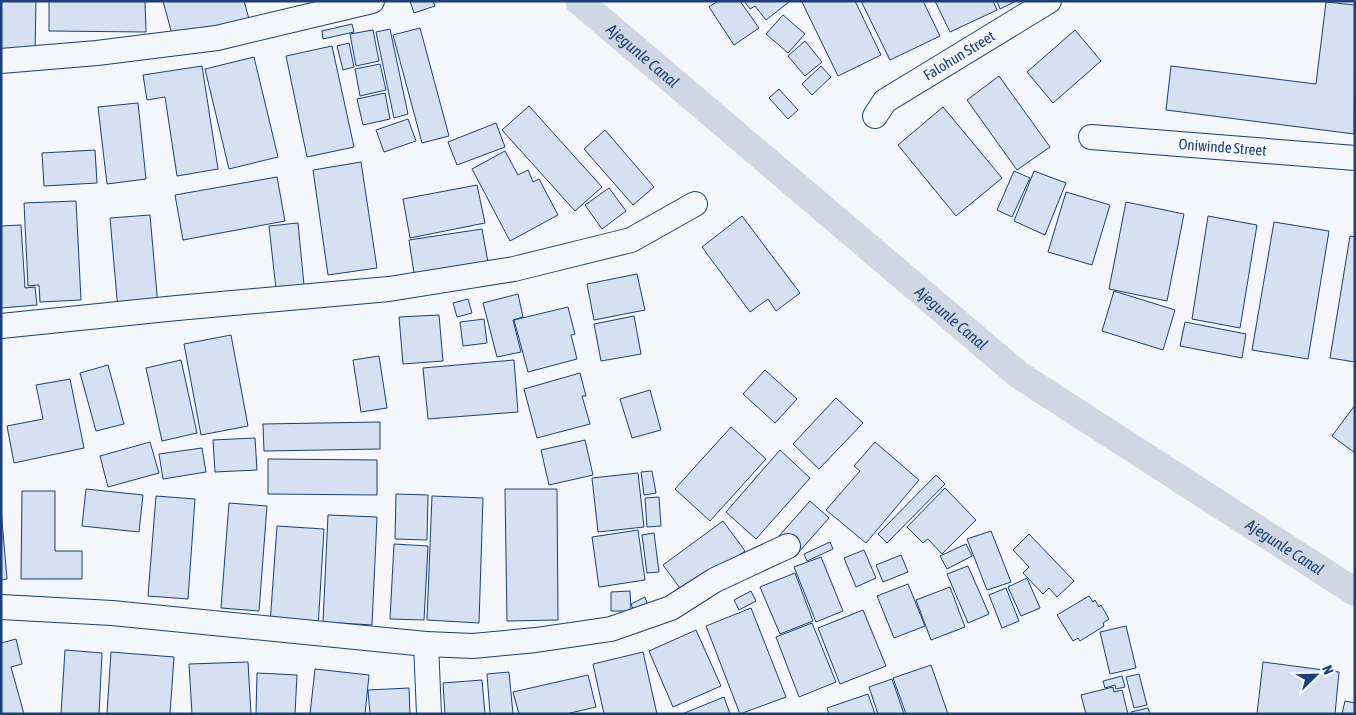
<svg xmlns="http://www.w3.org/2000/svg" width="1356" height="715" viewBox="0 0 1356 715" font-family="'Asap Condensed',sans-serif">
  <rect width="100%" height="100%" fill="#f4f7fb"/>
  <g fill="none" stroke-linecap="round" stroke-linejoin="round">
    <path stroke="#cfd7e4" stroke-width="28" id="s1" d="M579,1L1019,375L1355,592"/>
  </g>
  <g fill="#d5e0f0" stroke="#1d3f73">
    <polygon points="1,1 36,1 35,52 1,51"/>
    <polygon points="49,1 145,1 146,32 49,31"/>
    <polygon points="163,1 244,1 249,19 173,38"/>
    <polygon points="410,1 433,1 435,6 414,13"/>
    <polygon points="718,1 740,1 759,28 734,45 709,7"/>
    <polygon points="744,1 789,1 789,2 766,20 755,6 750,9"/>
    <polygon points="804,1 855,1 881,55 838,76 802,2"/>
    <polygon points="861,1 923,1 940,36 890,60"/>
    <polygon points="935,1 993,1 997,10 950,32"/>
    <polygon points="997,1 1016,1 1000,9"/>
    <polygon points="1326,2 1355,5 1354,134 1166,110 1171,66 1316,84"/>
    <polygon points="783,15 805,34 788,53 766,34"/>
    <polygon points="352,24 354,32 323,39 322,31"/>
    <polygon points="420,28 449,136 422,143 393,35"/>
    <polygon points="390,29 408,114 394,118 376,32"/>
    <polygon points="373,30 379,61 356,66 350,34"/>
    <polygon points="1075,30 1101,61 1053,103 1027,72"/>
    <polygon points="805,41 822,62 805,76 788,56"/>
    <polygon points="349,43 354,67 343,70 337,46"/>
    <polygon points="332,46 354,147 307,157 286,56"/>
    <polygon points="254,57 278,157 229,169 205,69"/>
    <polygon points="380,64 386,90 360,96 355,69"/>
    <polygon points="202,66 218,169 177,176 165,97 147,100 143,75"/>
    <polygon points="821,66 831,77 812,95 802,84"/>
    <polygon points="999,76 1050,147 1017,170 967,100"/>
    <polygon points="779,89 798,110 788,119 769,98"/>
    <polygon points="385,93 390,119 363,125 357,99"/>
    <polygon points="138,103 146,179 107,184 98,107"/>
    <polygon points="529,106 602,187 575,211 502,130"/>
    <polygon points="943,107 1002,178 956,216 898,145"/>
    <polygon points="408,119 416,141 384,152 376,130"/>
    <polygon points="496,123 505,147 457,165 448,142"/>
    <polygon points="605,130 654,187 633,205 584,149"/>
    <polygon points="95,150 97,183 44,186 42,153"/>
    <polygon points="505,151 518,175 528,170 533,182 539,179 558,215 510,241 472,169"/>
    <polygon points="361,162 377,268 328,275 313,170"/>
    <polygon points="1014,171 1030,178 1012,217 997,210"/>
    <polygon points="1034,171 1066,183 1045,235 1014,221"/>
    <polygon points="277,177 285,221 183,240 175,195"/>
    <polygon points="477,185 485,223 410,238 403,199"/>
    <polygon points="609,188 626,211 602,229 585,205"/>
    <polygon points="1066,192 1110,205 1092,265 1048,252"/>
    <polygon points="76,201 81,300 40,302 39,285 28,286 24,203"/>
    <polygon points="1126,202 1184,214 1167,301 1109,289"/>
    <polygon points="150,215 158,306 118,310 110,218"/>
    <polygon points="742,216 800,293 776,311 768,299 750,312 702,247"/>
    <polygon points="1208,216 1257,225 1240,328 1192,319"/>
    <polygon points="1274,222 1329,231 1308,359 1252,350"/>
    <polygon points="298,223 304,285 276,289 269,226"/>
    <polygon points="21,225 25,288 35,287 37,305 1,308 1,226"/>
    <polygon points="482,229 489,268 415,280 409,240"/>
    <polygon points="1350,236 1355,237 1355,362 1330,358"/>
    <polygon points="637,274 645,310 594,320 587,284"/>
    <polygon points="1114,291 1175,310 1163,350 1102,331"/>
    <polygon points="518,294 523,317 513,320 521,352 497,357 483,303"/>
    <polygon points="468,299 472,313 457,317 453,303"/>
    <polygon points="568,307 575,334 571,335 577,359 528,372 514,320"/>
    <polygon points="439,315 443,361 403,364 399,317"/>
    <polygon points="634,316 641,354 601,361 594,324"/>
    <polygon points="484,319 487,343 463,346 460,322"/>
    <polygon points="1185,322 1246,334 1242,358 1180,346"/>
    <polygon points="231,335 248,426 201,435 184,344"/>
    <polygon points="379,356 387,408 361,412 353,360"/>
    <polygon points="181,360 197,433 162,441 146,368"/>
    <polygon points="514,360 518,412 428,419 423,368"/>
    <polygon points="108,365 124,424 96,431 80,373"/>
    <polygon points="765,370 797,399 775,423 743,394"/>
    <polygon points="580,373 586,396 582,396 590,424 537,438 524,389"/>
    <polygon points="70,379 84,448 14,463 7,426 43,419 36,385"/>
    <polygon points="650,390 661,430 632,438 620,399"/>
    <polygon points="836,398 863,423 819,469 793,444"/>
    <polygon points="1355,405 1355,453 1332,436"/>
    <polygon points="380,422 380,449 264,451 263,424"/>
    <polygon points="731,427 766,459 710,521 675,489"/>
    <polygon points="255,438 257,470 215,472 213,440"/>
    <polygon points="585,440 593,475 549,485 541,450"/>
    <polygon points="150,442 159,473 108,487 100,456"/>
    <polygon points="875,442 919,480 866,543 826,510 860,471 854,466"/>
    <polygon points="202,448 206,472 163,479 159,454"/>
    <polygon points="780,450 810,478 756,539 726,512"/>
    <polygon points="268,459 377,460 377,495 268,494"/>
    <polygon points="652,471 656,493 644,495 641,472"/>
    <polygon points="638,473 644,527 598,532 592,478"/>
    <polygon points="936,475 945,484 887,543 878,534"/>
    <polygon points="945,488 976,520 942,554 928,539 923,543 907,527"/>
    <polygon points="86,489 143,495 139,532 82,526"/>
    <polygon points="505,489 557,489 558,620 507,621"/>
    <polygon points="22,491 55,491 55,551 82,551 82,579 21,579"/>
    <polygon points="396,494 428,495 427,540 395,539"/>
    <polygon points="156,496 195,499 188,599 148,596"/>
    <polygon points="432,496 483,498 479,623 427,620"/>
    <polygon points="659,497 661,526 647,527 645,498"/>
    <polygon points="810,501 829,518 798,553 779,536"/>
    <polygon points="229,503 267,506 259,611 221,608"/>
    <polygon points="1,509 7,579 1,580"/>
    <polygon points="328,515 377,517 372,625 323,622"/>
    <polygon points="723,521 745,551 685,595 663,565"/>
    <polygon points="277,526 324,529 318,628 270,624"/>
    <polygon points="638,530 645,580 599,587 592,537"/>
    <polygon points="991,531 1011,582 987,590 967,539"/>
    <polygon points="654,533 659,572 647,573 642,535"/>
    <polygon points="1029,534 1074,581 1057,597 1049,588 1043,594 1023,573 1029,567 1013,550"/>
    <polygon points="830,542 833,549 807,561 804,554"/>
    <polygon points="394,544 428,546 424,620 390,619"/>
    <polygon points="966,544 972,556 947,569 940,556"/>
    <polygon points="864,550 876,578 856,587 844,558"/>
    <polygon points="901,555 908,572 883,582 876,565"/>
    <polygon points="821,557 843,611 816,622 794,567"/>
    <polygon points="968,566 989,614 968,623 947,574"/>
    <polygon points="795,573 813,621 780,634 760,587"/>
    <polygon points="1027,578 1040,608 1021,616 1008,587"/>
    <polygon points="908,584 925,626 894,638 877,596"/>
    <polygon points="950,587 965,627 931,640 916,600"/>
    <polygon points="1006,588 1019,621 1002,628 989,595"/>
    <polygon points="630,591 631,611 611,611 611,592"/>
    <polygon points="751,591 756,601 739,610 734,600"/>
    <polygon points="1089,596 1093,602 1095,600 1099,607 1101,605 1109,619 1103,623 1104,626 1080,641 1078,638 1073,641 1057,615"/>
    <polygon points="645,597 647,603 633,609 631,604"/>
    <polygon points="751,608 786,697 740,714 706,626"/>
    <polygon points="863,610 886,666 840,684 818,628"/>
    <polygon points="812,623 836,682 799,697 776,637"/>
    <polygon points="1126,626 1136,668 1110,674 1100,632"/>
    <polygon points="696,630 721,686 673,707 649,651"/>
    <polygon points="16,639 22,664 11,667 24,714 1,714 1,643"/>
    <polygon points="65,650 102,653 99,714 61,714"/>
    <polygon points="111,652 174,657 170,714 107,714"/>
    <polygon points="643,652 657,714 604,714 593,664"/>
    <polygon points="248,662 251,714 192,714 189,664"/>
    <polygon points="1263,662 1339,672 1335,714 1257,714"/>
    <polygon points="931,665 948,714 906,714 893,678"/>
    <polygon points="315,669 369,675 365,714 310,714"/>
    <polygon points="509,672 513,714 490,714 487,674"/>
    <polygon points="257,673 297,675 295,714 256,714"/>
    <polygon points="1139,674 1147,705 1134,708 1126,677"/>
    <polygon points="588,675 596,707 566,714 519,714 513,692"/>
    <polygon points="1122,676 1125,687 1116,689 1115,685 1105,688 1103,681"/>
    <polygon points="892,679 904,714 878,714 869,687"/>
    <polygon points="482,680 485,714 445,714 443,683"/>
    <polygon points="1113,687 1114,692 1122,690 1128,714 1086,714 1081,695"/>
    <polygon points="409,688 410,714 370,714 368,690"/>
    <polygon points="868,694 875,714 829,714 827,708"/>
    <polygon points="724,697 730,714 682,714"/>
    <polygon points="1345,701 1355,703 1355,714 1342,714"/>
    <polygon points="1148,708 1150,714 1132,714 1131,712"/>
  </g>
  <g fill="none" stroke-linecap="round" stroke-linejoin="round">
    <defs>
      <g id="street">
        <polyline points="1,61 97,53 217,38 372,1"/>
        <path id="s2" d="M875,116L885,101L1049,1"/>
        <path id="s3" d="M1091,137L1355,158"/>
        <polyline points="1,326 177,308 389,289 514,269 631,240 695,204"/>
        <polyline points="1,607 112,613 426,644 473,646 536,640 611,629 671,608 715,580 788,546"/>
        <polyline points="426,644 429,714"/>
      </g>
    </defs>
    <use href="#street" stroke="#1d3f73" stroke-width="26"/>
    <use href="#street" stroke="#f4f7fb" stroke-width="24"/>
  </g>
  <g text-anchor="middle" stroke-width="4" stroke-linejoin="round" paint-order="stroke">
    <g font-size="15" fill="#1d3f73" stroke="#f4f7fb">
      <text dy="5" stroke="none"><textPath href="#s2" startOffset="105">Falohun Street</textPath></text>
      <text dy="5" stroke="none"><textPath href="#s3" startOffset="132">Oniwinde Street</textPath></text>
    </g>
    <g font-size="16" font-style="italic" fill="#1d3f73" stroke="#f4f7fb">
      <text dy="6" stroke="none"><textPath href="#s1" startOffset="84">Ajegunle Canal</textPath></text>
      <text dy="6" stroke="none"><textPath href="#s1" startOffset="489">Ajegunle Canal</textPath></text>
      <text dy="6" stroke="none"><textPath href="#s1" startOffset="894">Ajegunle Canal</textPath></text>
    </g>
  </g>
  <rect width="1356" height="715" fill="none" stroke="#1d3f73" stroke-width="5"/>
  <g transform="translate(1316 675) rotate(67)" stroke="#f4f7fb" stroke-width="4" paint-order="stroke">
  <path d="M0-4L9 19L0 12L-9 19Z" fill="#1d3f73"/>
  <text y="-8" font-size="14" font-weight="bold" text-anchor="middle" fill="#1d3f73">N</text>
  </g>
</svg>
